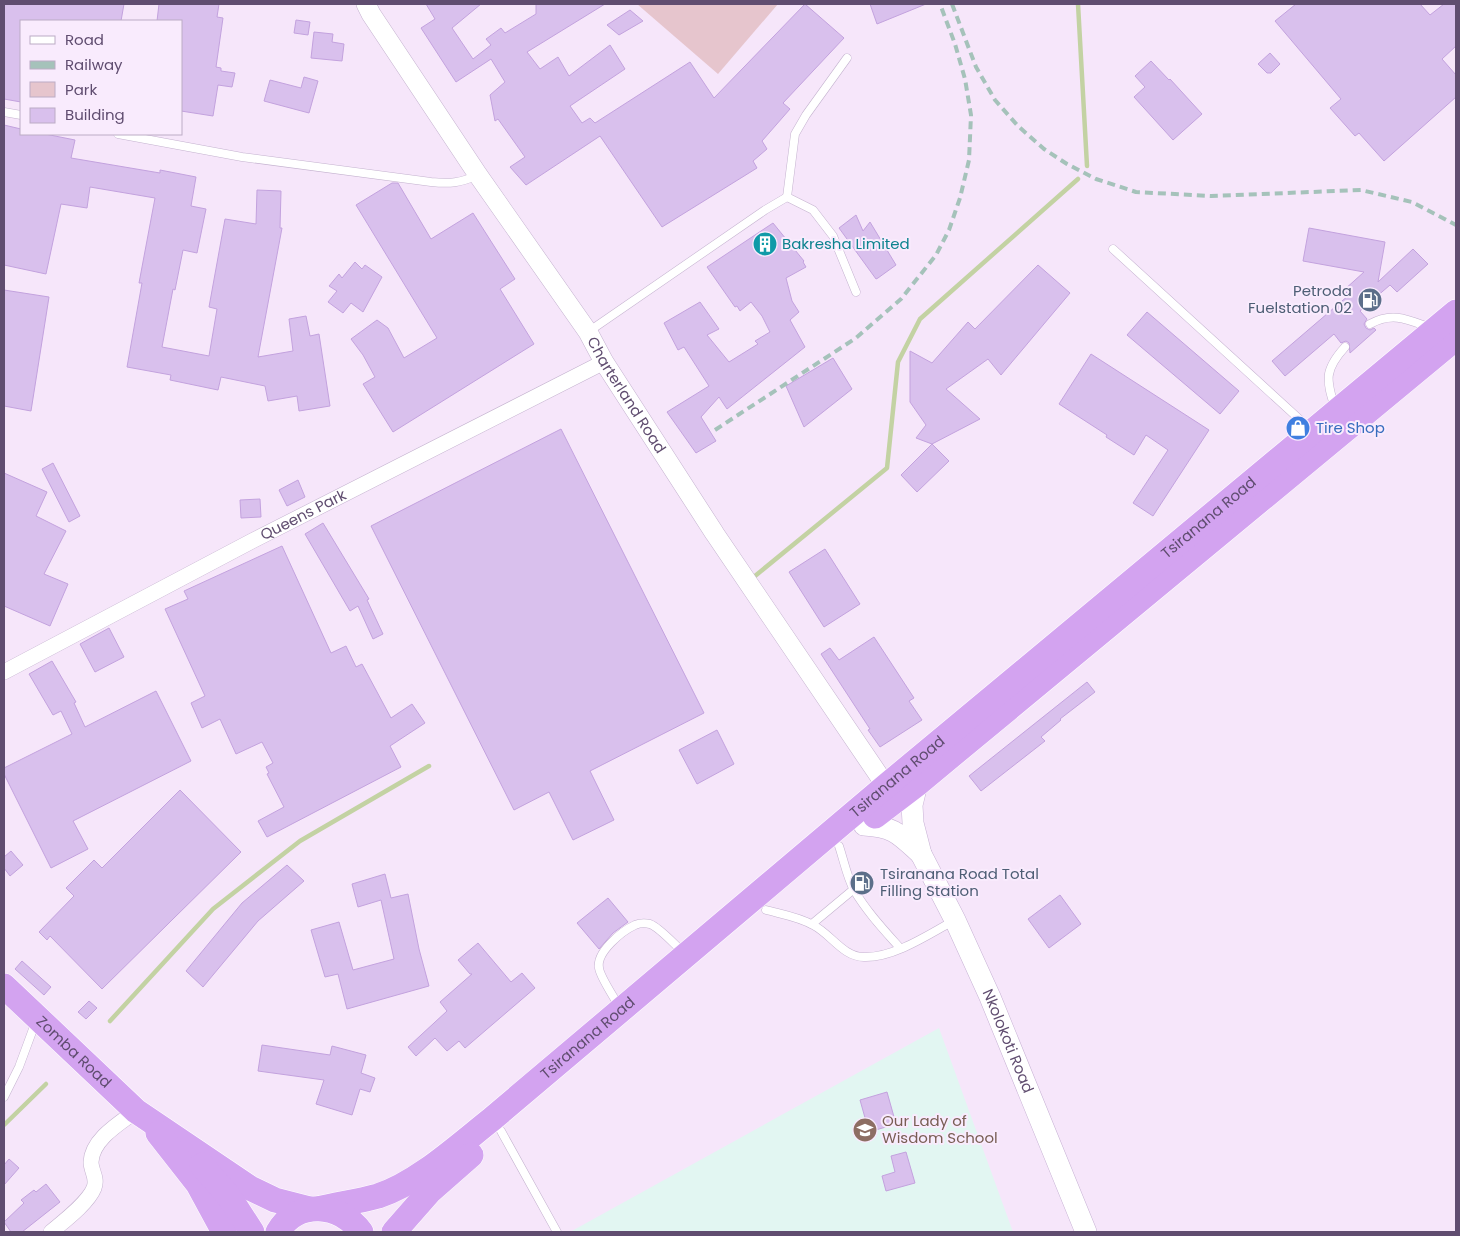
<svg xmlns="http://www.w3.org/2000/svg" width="1460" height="1236" viewBox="0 0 1460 1236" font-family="Poppins,sans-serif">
  <rect width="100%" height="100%" fill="#f6e6fa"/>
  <polygon fill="#e2f6f2" points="939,1028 1013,1232 570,1232"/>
  <polygon fill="#e6c5cd" points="637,4 778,4 718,74"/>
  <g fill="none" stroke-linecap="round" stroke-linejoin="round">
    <g stroke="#c3d2a3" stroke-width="4.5">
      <polyline points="1078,4 1087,166"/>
      <polyline points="755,576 887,468 898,362 920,319 1078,179"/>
      <polyline points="110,1021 213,909 300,841 429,766"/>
      <polyline points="4,1125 46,1084"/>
    </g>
  </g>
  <g fill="#d9c0ed" stroke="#c3a2de">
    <polygon points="4,4 124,4 121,21 21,21 21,102 4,99"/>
    <polygon points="159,4 219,4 217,17 223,18 216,67 221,68 221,71 235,73 232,87 218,85 213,116 181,111 181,21 157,21"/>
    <polygon points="426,4 481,4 452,28 473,59 491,45 486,39 501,28 505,33 536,14 536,4 605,4 527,52 540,69 558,57 569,76 610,45 625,69 570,106 582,123 590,118 595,123 690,62 714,98 805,4 844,38 783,103 790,109 762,141 767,149 753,161 757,168 662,227 600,136 526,185 510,167 525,157 498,119 495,121 490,95 505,82 491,59 456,82 421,28 435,19"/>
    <polygon points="870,4 926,4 877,24"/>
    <polygon points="1296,4 1420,4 1430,15 1444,4 1456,4 1456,46 1442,59 1456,75 1456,97 1384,161 1359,133 1355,136 1330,108 1341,99 1275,21"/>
    <polygon points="630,10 643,21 619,35 607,25"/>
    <polygon points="296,20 310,22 308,35 294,33"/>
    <polygon points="314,32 333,34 332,42 344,44 342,61 311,58"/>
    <polygon points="1270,53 1280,64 1271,73 1267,73 1258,64"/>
    <polygon points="1151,61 1169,80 1170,79 1202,114 1173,140 1134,97 1145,87 1135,76"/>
    <polygon points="304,77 318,81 309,113 264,101 270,80 301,88"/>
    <polygon points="4,125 21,129 21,134 45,134 75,140 71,158 160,173 160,170 196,177 191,206 206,209 197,253 183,250 175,290 173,289 162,347 209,356 217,309 209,307 225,219 256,224 257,190 281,191 280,228 282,228 258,357 293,351 289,319 306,316 310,336 319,334 330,406 299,411 297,396 268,401 265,386 221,377 218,390 170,380 171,375 127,367 142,283 139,283 155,198 90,187 87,208 61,204 46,274 4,265"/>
    <polygon points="392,183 398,183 431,239 473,213 515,279 500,289 534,344 393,432 363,384 375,377 363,355 351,339 377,320 388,328 404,358 437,338 356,205"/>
    <polygon points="856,215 863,231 870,222 896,265 878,278 876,279 839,228"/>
    <polygon points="773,223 804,261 803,262 806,267 786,278 792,301 799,312 790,320 805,347 727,409 719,397 701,417 716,441 696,453 667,412 709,386 684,347 678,350 664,323 700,302 719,329 707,335 729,362 758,344 755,341 770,332 762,316 751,302 740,311 737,306 735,307 707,267"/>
    <polygon points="1309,228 1385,242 1378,282 1413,249 1428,264 1397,292 1390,285 1360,311 1367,319 1364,324 1366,328 1370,330 1374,328 1376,330 1350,353 1349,343 1346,341 1341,343 1334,334 1285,376 1272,361 1349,295 1344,290 1364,272 1303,261"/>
    <polygon points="355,262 362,269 365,265 382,277 363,312 351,303 343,313 328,302 337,291 329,286 339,274 342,278"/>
    <polygon points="1038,265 1070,293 1001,375 988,359 946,389 980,419 932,444 916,438 926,425 910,402 910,351 932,363 968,322 975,329"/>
    <polygon points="4,290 49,297 31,411 4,406"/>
    <polygon points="1147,312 1239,391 1220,414 1127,335"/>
    <polygon points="1091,354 1209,430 1153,516 1133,503 1168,450 1146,435 1134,455 1106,437 1107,435 1059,404"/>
    <polygon points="833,358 852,389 804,427 786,386"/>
    <polygon points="561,429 704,713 590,771 614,820 573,840 549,792 514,810 371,526"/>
    <polygon points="932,444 949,461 917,492 901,475"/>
    <polygon points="53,463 80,516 69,522 42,469"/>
    <polygon points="4,473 47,492 36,516 66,531 44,574 68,584 50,626 4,606"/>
    <polygon points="298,480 305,497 287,506 279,490"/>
    <polygon points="260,499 261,517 241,518 240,500"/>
    <polygon points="323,523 369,599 367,600 383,634 373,639 358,606 350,611 305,534"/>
    <polygon points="282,546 331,653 346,646 356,667 362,664 391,718 412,704 425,723 390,746 401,767 267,837 258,821 284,807 267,774 269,773 266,767 273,763 262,742 236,754 220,719 202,728 191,703 205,696 165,609 188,599 184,591"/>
    <polygon points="825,549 860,604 824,627 789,572"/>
    <polygon points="109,628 124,657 95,672 80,644"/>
    <polygon points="874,637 914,698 909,701 922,720 880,747 868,730 870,729 821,654 830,648 839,660"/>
    <polygon points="52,661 76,702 74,703 85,727 156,691 191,761 73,821 88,849 51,868 4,774 4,768 72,734 61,711 53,715 29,674"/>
    <polygon points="1087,682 1095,692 1060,719 1061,720 1041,737 1045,741 981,791 969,776"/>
    <polygon points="717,730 734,764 697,784 679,750"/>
    <polygon points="180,790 241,852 102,989 50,936 47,940 39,932 74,896 66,888 94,860 102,868"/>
    <polygon points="11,851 23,865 10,876 4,868 4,857"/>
    <polygon points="287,865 304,881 258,921 203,987 186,971 242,903"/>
    <polygon points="385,874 391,898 408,894 419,949 429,986 347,1009 338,974 325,977 311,930 339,922 353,970 394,959 381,900 358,907 352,884"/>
    <polygon points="1060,895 1081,924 1049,948 1028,919"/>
    <polygon points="608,898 628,922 613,933 599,949 577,923"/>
    <polygon points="478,943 511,982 522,973 535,988 465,1048 459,1041 447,1051 435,1038 416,1056 408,1047 447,1011 440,1002 472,974 470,974 458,960"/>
    <polygon points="22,961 51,987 44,995 15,969"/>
    <polygon points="89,1001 97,1008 86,1019 78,1012"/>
    <polygon points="262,1045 330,1055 332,1046 366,1055 361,1073 375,1078 370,1092 360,1089 352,1115 316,1104 324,1080 258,1071"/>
    <polygon points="887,1092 896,1124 869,1132 860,1100"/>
    <polygon points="906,1152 915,1183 886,1191 882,1176 895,1172 891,1156"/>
    <polygon points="9,1159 19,1168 4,1185 4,1165"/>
    <polygon points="46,1184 60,1202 22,1232 11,1232 4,1222 24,1203 21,1200 34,1190 36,1192"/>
  </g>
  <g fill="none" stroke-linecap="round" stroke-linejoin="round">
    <defs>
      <g id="service">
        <polyline points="4,112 21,115"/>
        <path d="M118,134L242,157L431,182C450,184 460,183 478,175"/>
        <polyline points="787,197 795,134 806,115 847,58"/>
        <polyline points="1113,249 1309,428"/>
        <path d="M1370,324C1393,311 1409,320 1431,328"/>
        <polyline points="588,332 765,210 787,197 813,210 833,236 856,292"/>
        <path d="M1335,408C1326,380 1324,370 1345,347"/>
        <path d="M839,846C844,861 847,877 854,890C867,912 884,930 900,948"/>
        <path d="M766,910C781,914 799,917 813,925C831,934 843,957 864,957C893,958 928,935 953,921"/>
        <polyline points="812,924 854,889"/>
        <path d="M619,1006C614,998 600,976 599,968C596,952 622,931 635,925C640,923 645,923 650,924C659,927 675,945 683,952"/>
        <polyline points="4,1097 19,1067 36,1021"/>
        <polyline points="501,1131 557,1232"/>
      </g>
      <g id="minor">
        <path id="s1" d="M4,672L252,541L604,362"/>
        <path d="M51,1232C64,1221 88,1203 94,1188C98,1178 91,1171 91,1162C92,1139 120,1123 136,1111"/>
      </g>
      <g id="tertiary">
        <path id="s2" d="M366,4L371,14L478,175L588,332L604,362L715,534L886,786"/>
      </g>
      <g id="secondary">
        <path id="s3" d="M917,784L912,805L913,823L921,854L955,920L990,997L1086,1232"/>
        <path d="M864,825C895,827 899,834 921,854"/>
      </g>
      <g id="trunk">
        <polyline points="875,816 917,784 1456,338"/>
        <path id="s4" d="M4,986L136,1111L250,1188L275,1200L310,1209"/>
        <polyline points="158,1133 198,1184 224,1232"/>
        <polyline points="202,1165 230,1198 252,1232"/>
        <path id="s5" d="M322,1208C340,1204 360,1201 378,1196C418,1183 459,1145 492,1119L886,786L1456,312"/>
        <path d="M278,1232C297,1199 340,1203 361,1232"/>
        <polyline points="394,1232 430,1191 471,1155"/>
      </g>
    </defs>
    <use href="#service" stroke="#c4b2cf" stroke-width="9"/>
    <use href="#minor" stroke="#c4b2cf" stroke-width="16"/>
    <use href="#tertiary" stroke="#c4b2cf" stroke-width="20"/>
    <use href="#secondary" stroke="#c7b2d4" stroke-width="22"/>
    <use href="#trunk" stroke="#fff" stroke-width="26"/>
    <use href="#service" stroke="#fff" stroke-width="8"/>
    <use href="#minor" stroke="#fff" stroke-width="15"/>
    <use href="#tertiary" stroke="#fff" stroke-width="19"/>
    <use href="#secondary" stroke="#fff" stroke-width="21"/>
    <use href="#trunk" stroke="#d3a3f0" stroke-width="25"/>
    <g stroke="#a5c2ba" stroke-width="4" stroke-dasharray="8 5" stroke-linecap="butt">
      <polyline points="952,4 976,67 995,100 1018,126 1044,149 1067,164 1096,179 1136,192 1211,196 1361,190 1412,202 1456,225"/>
      <polyline points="715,430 856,338 901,299 936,255 949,230 960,198 969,160 971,115 965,79 955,44 940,4"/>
    </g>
  </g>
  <defs>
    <symbol id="building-disc" viewBox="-11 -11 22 22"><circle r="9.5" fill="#0f9aa8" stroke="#f9ebfd"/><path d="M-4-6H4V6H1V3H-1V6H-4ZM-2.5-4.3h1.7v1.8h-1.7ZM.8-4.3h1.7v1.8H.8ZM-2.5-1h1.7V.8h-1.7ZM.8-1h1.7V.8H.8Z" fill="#fff"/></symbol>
    <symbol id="fuel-disc" viewBox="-11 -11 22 22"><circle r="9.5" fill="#5c6f8a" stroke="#f9ebfd"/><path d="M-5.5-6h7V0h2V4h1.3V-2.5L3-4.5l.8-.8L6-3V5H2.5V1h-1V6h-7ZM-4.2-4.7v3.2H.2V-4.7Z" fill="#fff"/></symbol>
    <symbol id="shop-disc" viewBox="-11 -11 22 22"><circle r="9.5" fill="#3f7fe0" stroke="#f9ebfd"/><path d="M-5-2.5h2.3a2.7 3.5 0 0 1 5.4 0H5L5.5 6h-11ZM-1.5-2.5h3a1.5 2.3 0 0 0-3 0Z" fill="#fff"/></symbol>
    <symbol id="school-disc" viewBox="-11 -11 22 22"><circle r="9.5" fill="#8d6e63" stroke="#f9ebfd"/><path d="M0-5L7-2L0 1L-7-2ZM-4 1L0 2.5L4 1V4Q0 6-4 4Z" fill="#fff"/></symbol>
  </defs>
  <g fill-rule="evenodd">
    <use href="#building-disc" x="751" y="230" width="28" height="28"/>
    <use href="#fuel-disc" x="1356" y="286" width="28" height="28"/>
    <use href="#shop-disc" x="1284" y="414" width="28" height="28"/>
    <use href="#fuel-disc" x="848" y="869" width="28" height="28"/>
    <use href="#school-disc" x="851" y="1116" width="28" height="28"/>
  </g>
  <g text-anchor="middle" stroke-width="4" stroke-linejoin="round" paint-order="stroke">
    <g font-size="15" fill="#0d838f" stroke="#f9ebfd" text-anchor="start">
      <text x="782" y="249">Bakresha Limited</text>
    </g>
    <g font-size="15" fill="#4e5e75" stroke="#f9ebfd" text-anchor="end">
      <text x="1352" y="296">Petroda<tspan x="1352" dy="17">Fuelstation 02</tspan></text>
      <text x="880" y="879" text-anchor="start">Tsiranana Road Total<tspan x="880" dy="17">Filling Station</tspan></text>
    </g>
    <g font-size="15" fill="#604d70" stroke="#f9ebfd">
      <text dy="5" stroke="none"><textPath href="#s2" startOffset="470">Charterland Road</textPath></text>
      <text dy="5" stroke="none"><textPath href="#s1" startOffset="338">Queens Park</textPath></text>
      <text dy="5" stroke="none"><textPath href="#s5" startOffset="1131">Tsiranana Road</textPath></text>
      <text dy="5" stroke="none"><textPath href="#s5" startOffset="726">Tsiranana Road</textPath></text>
      <text dy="5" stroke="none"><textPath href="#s5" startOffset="321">Tsiranana Road</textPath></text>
      <text dy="5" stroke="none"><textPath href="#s3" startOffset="278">Nkolokoti Road</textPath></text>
      <text dy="5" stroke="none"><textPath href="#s4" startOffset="96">Zomba Road</textPath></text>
    </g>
    <g font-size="15" fill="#366cbe" stroke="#f9ebfd" text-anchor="start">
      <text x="1316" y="433">Tire Shop</text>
    </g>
    <g font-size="15" fill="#785e54" stroke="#f9ebfd" text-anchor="start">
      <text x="882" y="1126">Our Lady of<tspan x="882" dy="17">Wisdom School</tspan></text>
    </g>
  </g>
  <rect width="1460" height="1236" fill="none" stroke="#604d70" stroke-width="10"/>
  <rect x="20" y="20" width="162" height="115" fill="#f9ebfd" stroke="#bcacc5"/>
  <rect x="30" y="36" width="25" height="8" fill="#ffffff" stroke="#bcacc5"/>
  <text x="65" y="45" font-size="15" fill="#604d70">Road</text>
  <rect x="30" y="61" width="25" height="8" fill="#a5c2ba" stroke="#bcacc5"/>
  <text x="65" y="70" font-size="15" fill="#604d70">Railway</text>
  <rect x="30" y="82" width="25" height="15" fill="#e6c5cd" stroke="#bcacc5"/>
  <text x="65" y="95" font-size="15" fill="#604d70">Park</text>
  <rect x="30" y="108" width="25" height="15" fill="#d9c0ed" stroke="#bcacc5"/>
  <text x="65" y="120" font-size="15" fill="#604d70">Building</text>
</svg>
